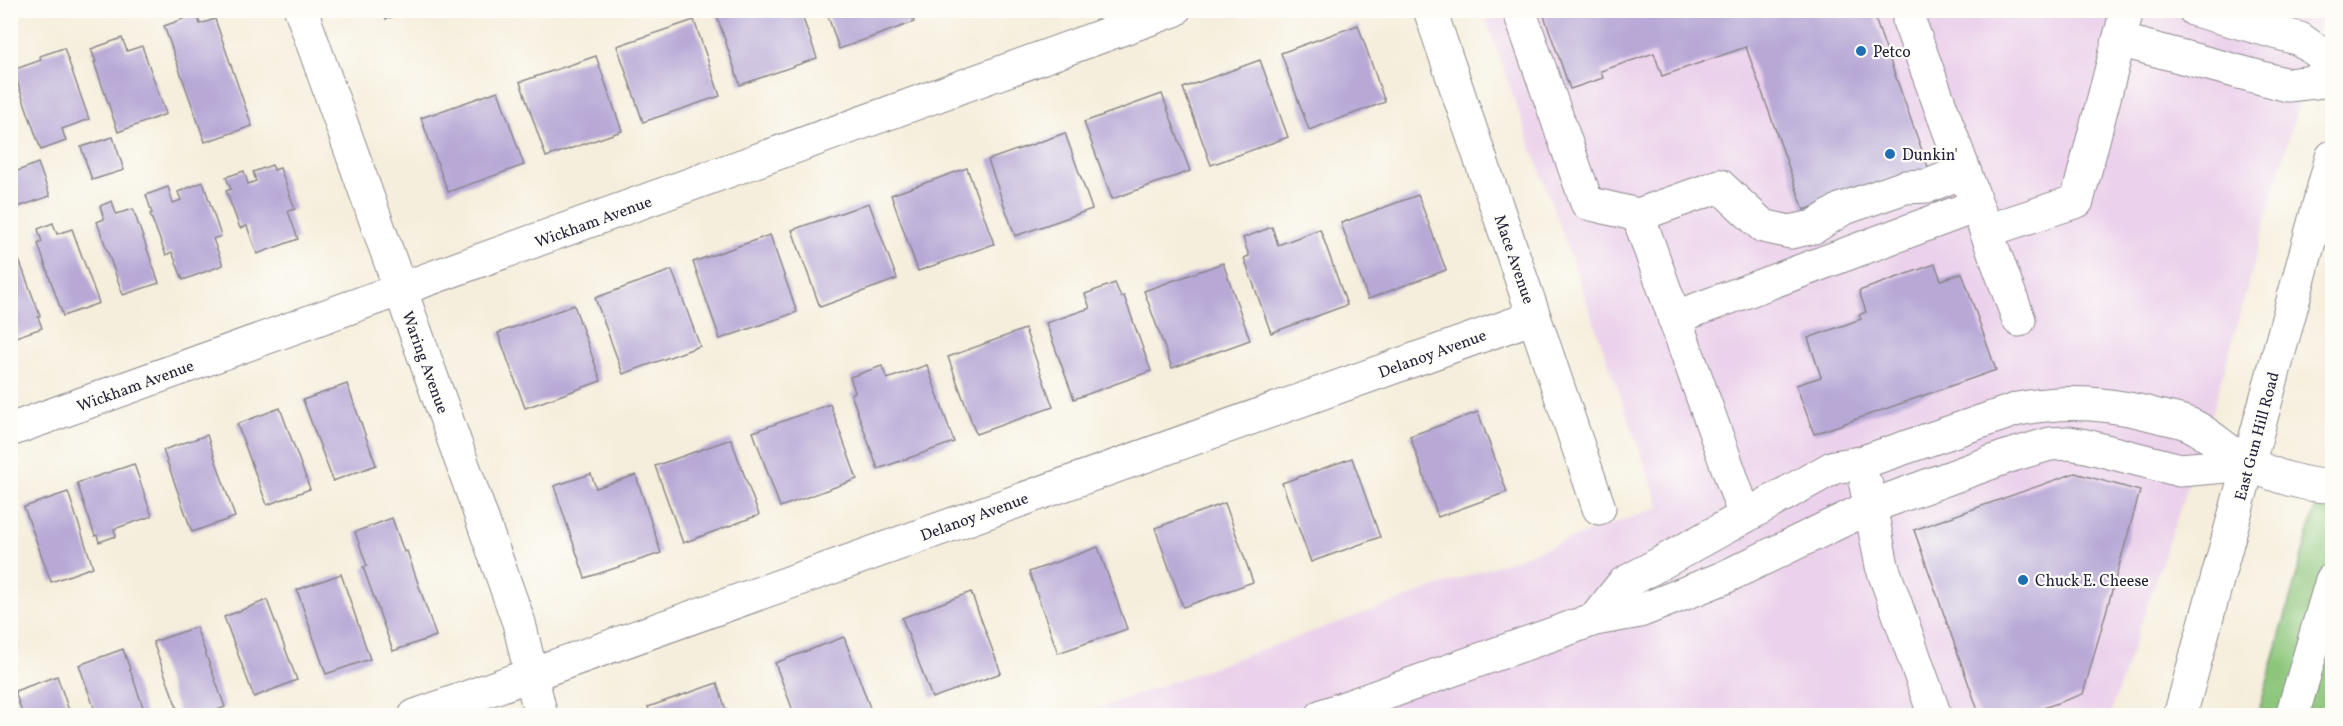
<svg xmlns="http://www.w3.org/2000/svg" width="2343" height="726" viewBox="0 0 2343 726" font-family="Vollkorn,serif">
  <rect width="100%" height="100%" fill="#fdfcf7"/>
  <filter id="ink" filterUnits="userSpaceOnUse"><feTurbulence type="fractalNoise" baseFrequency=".0167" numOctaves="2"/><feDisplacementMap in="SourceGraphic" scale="12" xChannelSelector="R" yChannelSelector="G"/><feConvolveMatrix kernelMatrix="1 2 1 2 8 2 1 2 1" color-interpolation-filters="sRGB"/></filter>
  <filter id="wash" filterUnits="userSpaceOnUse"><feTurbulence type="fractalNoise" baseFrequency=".008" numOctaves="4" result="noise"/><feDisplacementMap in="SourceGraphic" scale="24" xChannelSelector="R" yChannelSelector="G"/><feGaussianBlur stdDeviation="1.35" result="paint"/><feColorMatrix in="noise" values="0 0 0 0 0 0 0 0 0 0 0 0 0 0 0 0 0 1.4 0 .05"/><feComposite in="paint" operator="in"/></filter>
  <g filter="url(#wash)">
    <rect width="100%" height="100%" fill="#f5eedc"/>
    <polygon fill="#ebd1eb" points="1483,11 2324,11 2213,411 2110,715 1077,716 1660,507"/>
    <polygon fill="#8cc67a" stroke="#57745a" stroke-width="1.5" points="2332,448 2332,715 2258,715"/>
    <g id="blocks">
      <g fill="#b7a8d6">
        <polygon points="383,10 409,10 409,11 386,19"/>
        <polygon points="715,10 800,10 817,58 740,85"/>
        <polygon points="826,10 910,10 914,22 839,49"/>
        <polygon points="1542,10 1872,10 1930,173 1913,171 1804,210 1746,47 1662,76 1654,53 1601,71 1603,78 1570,89"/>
        <polygon points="197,14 200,24 215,19 252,126 205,142 164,26"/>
        <polygon points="694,20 720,96 643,122 617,46"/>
        <polygon points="1358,25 1385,102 1309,130 1281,53"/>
        <polygon points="122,38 127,51 142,46 166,114 118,132 94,62 96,62 91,49"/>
        <polygon points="64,48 89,119 62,129 66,141 41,150 13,70 41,60 40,56"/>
        <polygon points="596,56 622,131 546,157 520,82"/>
        <polygon points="1260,60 1288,137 1211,165 1183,88"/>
        <polygon points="498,91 524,165 448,192 421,118"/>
        <polygon points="1162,94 1190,171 1112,199 1084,122"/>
        <polygon points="1065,133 1092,209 1015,236 988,160"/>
        <polygon points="113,137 124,170 92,180 81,147"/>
        <polygon points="38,163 50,196 18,207 10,186 10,174"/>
        <polygon points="272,165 274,170 280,168 295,209 288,211 298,239 257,254 247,226 240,228 226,191 231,189 226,177 244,171 248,184 256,181 253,172"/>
        <polygon points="967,168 994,244 918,271 891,195"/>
        <polygon points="203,182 221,236 213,239 223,265 183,280 172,252 166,255 150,214 152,213 146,195 168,187 173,203 181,200 178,192"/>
        <polygon points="1418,195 1446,270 1368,299 1341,223"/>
        <polygon points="112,201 116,214 133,209 159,283 123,295 97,222 104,219 100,206"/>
        <polygon points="869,203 897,279 820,307 792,230"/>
        <polygon points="53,223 57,234 72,229 99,303 63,316 38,244 42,242 38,229"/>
        <polygon points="1272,227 1278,245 1320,229 1347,305 1271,333 1244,258 1249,256 1243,238"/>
        <polygon points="770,235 797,312 720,339 693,262"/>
        <polygon points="12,241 40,316 38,317 42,328 10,339 10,242"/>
        <polygon points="1223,263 1250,340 1172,368 1144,291"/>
        <polygon points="1935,264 1941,280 1962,273 1996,370 1814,434 1796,385 1821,377 1808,338 1861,319 1859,315 1866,312 1859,291"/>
        <polygon points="672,270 700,346 623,374 595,298"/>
        <polygon points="1115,283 1121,297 1124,296 1151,371 1074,399 1046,323 1090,308 1085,294"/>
        <polygon points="574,305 601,381 525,408 498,333"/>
        <polygon points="1025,329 1053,407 976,434 948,357"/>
        <polygon points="927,365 954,442 878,469 851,394 855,392 850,377 882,366 887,379"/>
        <polygon points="347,384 376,465 333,481 303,400"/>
        <polygon points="830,404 857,479 780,507 753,432"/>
        <polygon points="280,408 310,489 267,505 237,424"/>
        <polygon points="1478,412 1507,492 1438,517 1410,436"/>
        <polygon points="207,435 235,517 192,532 163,450"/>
        <polygon points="731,439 759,515 683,543 655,466"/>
        <polygon points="1352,458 1380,537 1311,562 1282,483"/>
        <polygon points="134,464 152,516 114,529 116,536 99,542 97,535 95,536 77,483"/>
        <polygon points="2075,473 2140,491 2083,694 2021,716 1980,716 1914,530"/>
        <polygon points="591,474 596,488 636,475 661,553 585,578 554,486"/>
        <polygon points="68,492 93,567 51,582 24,507"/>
        <polygon points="1225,503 1253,582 1183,607 1155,528"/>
        <polygon points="392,518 404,552 407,551 436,636 393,651 363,567 367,566 355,532"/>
        <polygon points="1098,547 1127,629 1058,653 1029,572"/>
        <polygon points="341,574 370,659 326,674 297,590"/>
        <polygon points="971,592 1001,673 932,698 902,618"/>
        <polygon points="267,600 297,680 254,697 224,617"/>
        <polygon points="196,627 225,707 201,716 180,716 153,642"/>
        <polygon points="844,637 873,716 795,716 775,663"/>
        <polygon points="123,649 146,716 97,716 79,665"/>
        <polygon points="57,676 71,716 23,716 15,691"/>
        <polygon points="717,683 728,716 651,716 648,707"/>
      </g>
    </g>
  </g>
  <g filter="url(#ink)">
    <use href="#blocks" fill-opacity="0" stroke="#8c888c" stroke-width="1.5"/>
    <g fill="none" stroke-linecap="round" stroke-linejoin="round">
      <defs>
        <g id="minor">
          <polyline points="301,10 519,623 541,716"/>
          <polyline points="1430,10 1599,508"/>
          <polyline points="1519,10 1587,203 1638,215 1720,186 1763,226 1790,232 1814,227 1842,209 1905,187 1928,186 1964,171"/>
          <polyline points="1912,10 1909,21 2019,320"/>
          <polyline points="2195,10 2300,39 2332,62"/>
          <polyline points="2119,40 2288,85 2332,80"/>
          <polyline points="1638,215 1745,516"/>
          <polyline points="1986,231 2077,201 2127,10"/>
          <polyline points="1674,318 1976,206"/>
          <polyline points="10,430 1174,10"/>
          <polyline points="1866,485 1882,566 1935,716"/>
          <path d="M1595,619L1623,584L1834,467L1860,463L2018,409C2068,399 2113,403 2162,417C2172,419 2184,421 2193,426C2213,436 2229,454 2250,464C2274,476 2306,486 2332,486"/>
          <polyline points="415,716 1534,317"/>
          <polyline points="1322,716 1595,619 1640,611 1723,578 1872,506 2009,456 2050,444 2069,443 2086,446 2180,470 2249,464"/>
          <polyline points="2292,716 2332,580"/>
        </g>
        <polyline id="major" points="2180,716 2332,157"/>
      </defs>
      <use href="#minor" stroke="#8c888c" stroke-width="35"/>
      <use href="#major" stroke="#8c888c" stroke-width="35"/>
      <use href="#minor" stroke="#fff" stroke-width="33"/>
      <use href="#major" stroke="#fff" stroke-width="33"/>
    </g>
  </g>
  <g fill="#1f6fb2" stroke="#fdfcf7" stroke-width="2">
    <circle cx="1861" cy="51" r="6"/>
    <circle cx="1890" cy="154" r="6"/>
    <circle cx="2023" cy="580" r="6"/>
  </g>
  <g text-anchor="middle" stroke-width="4.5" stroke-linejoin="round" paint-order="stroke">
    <g font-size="16" fill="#22223b" stroke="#fdfcf7" text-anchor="start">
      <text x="1873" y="57">Petco</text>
      <text x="1902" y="160">Dunkin'</text>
      <text x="2035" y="586">Chuck E. Cheese</text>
    </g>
    <g font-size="16" fill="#22223b" stroke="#fdfcf7">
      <text transform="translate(593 221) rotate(-20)" y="6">Wickham Avenue</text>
      <text transform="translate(1515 259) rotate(71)" y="6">Mace Avenue</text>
      <text transform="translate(1432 353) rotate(-20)" y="6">Delanoy Avenue</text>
      <text transform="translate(426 362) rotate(70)" y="6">Waring Avenue</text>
      <text transform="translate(135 385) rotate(-20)" y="6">Wickham Avenue</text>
      <text transform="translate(2256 436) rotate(-75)" y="6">East Gun Hill Road</text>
      <text transform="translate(974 516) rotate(-20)" y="6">Delanoy Avenue</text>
    </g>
  </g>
  <rect width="2343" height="726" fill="none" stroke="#fdfcf7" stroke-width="36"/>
</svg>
